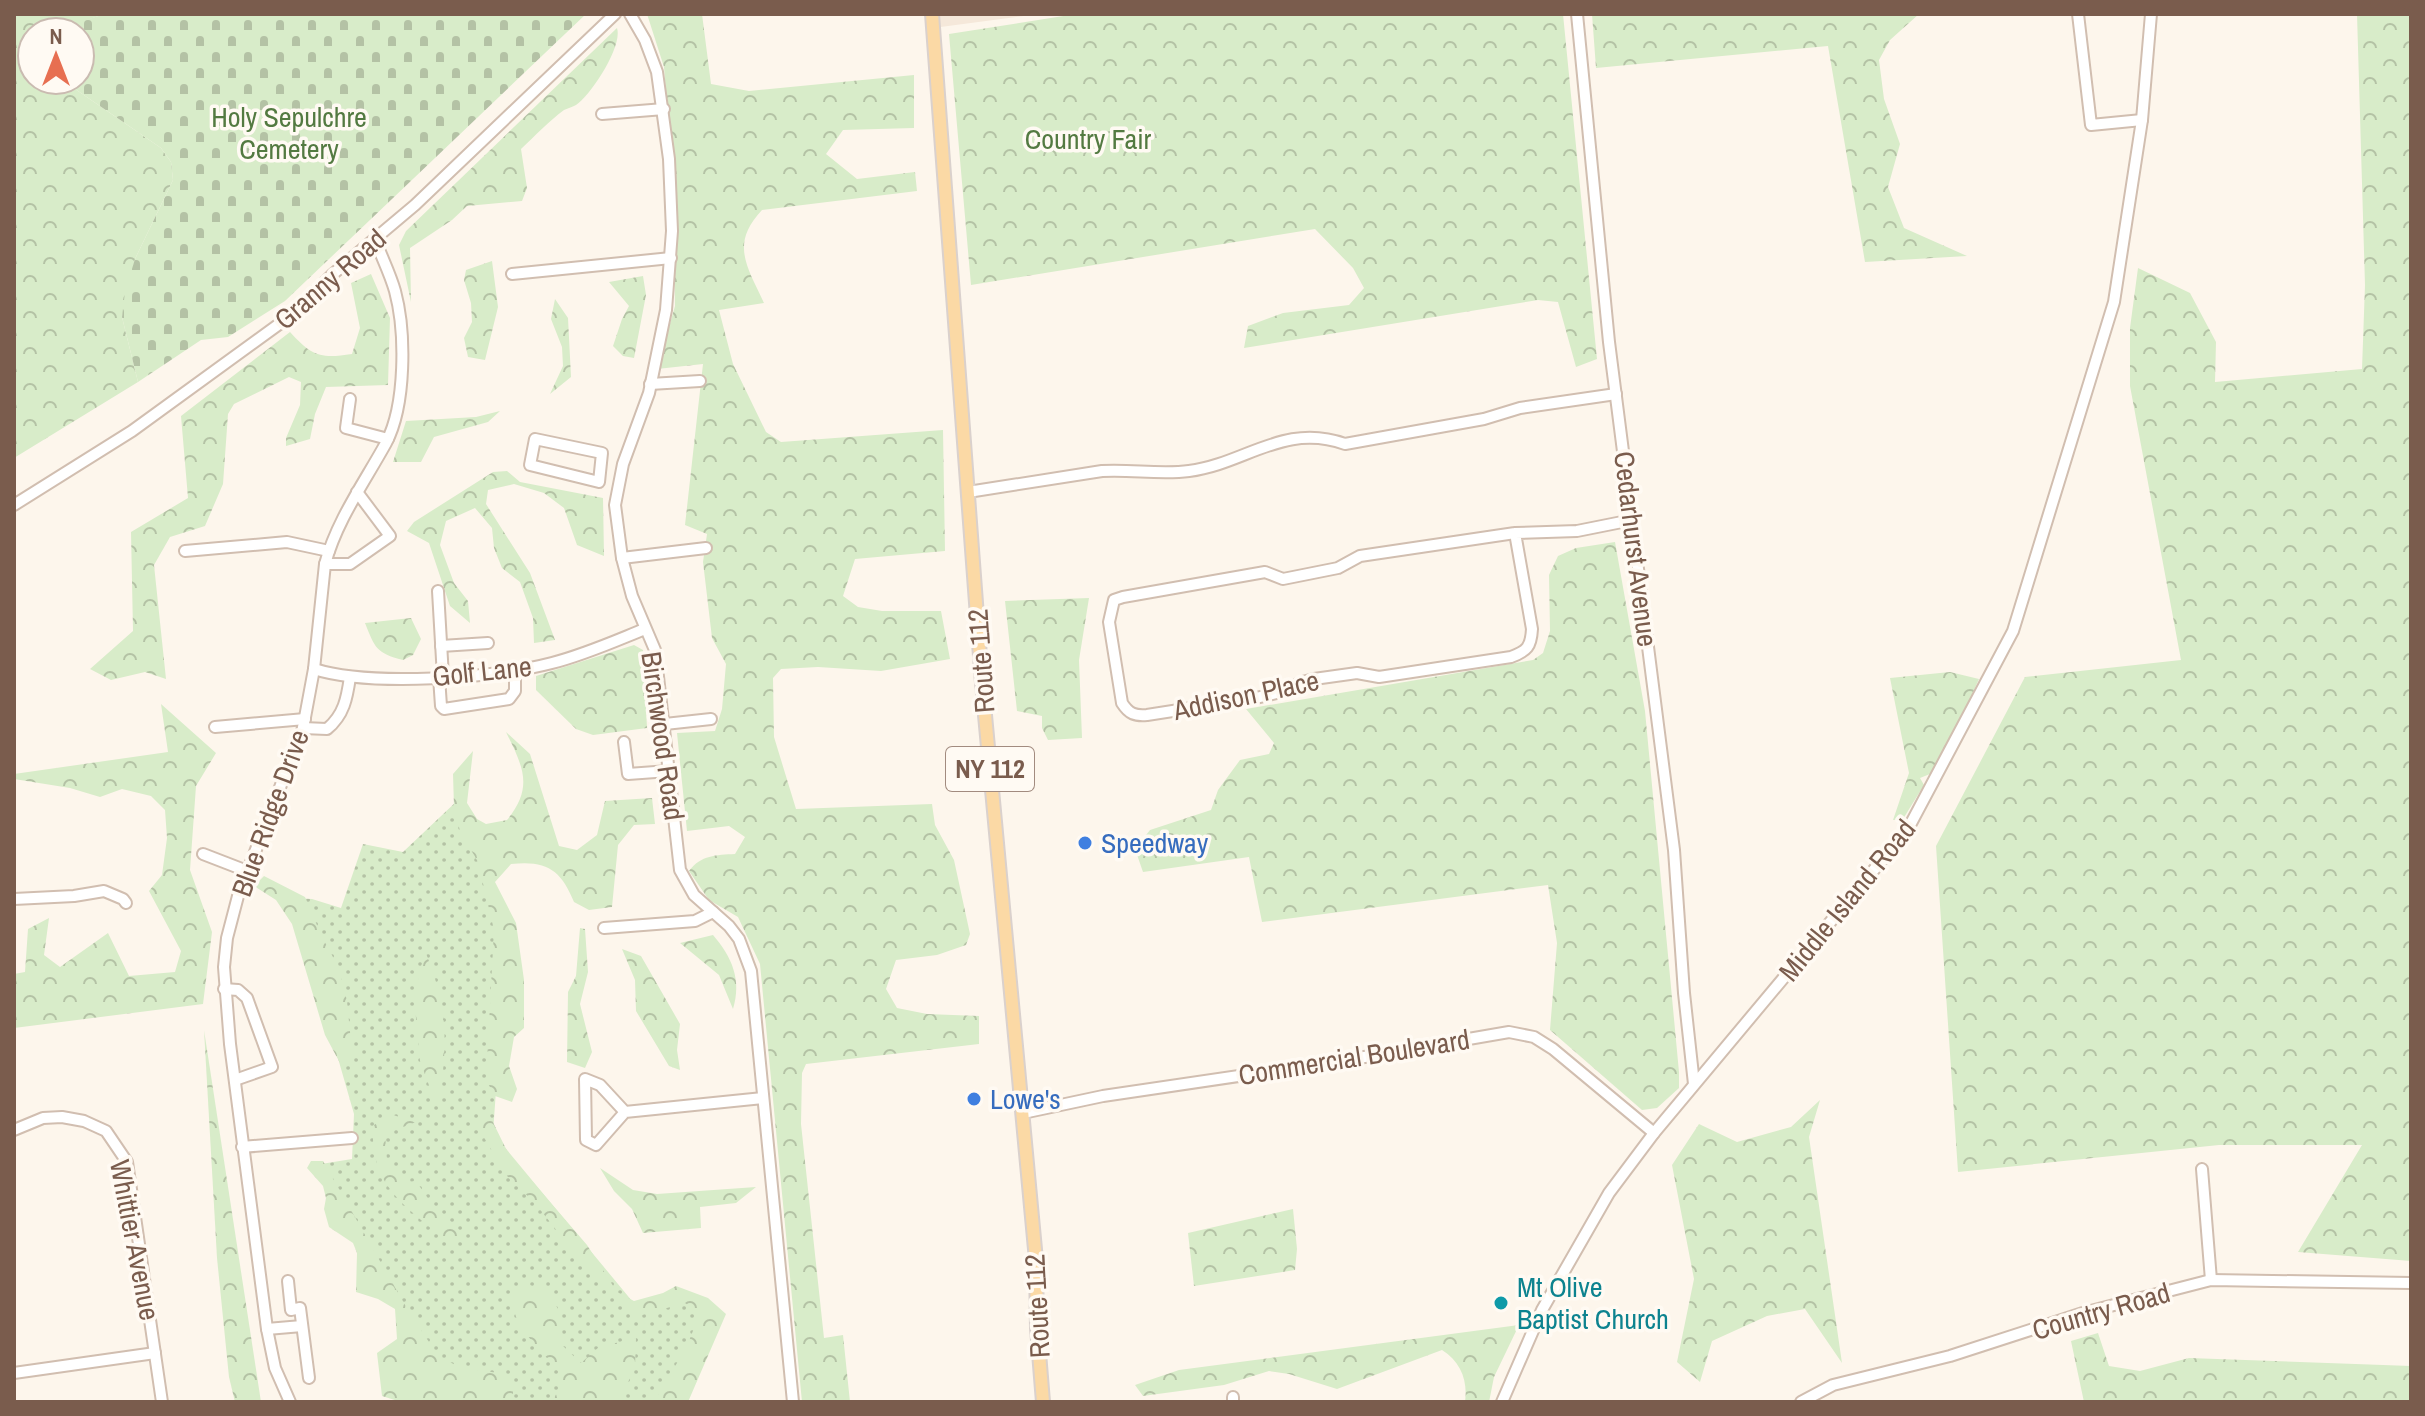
<svg xmlns="http://www.w3.org/2000/svg" width="2425" height="1416" viewBox="0 0 2425 1416" font-family="'Archivo Narrow',sans-serif">
  <defs>
    <pattern id="grass-dots" width="8" height="8" patternUnits="userSpaceOnUse" patternTransform="scale(2)"><rect width="8" height="8" fill="#d8ecc9"/><path d="M2 2h.1M6 6h.1" fill="none" stroke="#b4c2a5" stroke-width="1.8" stroke-linecap="round"/></pattern>
    <pattern id="forest-crowns" width="20" height="18" patternUnits="userSpaceOnUse" patternTransform="scale(2)"><rect width="20" height="18" fill="#d8ecc9"/><path d="M2 6a3 3 0 1 1 6 0M12 15a3 3 0 1 1 6 0" fill="none" stroke="#b4c2a5"/></pattern>
    <pattern id="cemetery-stones" width="16" height="16" patternUnits="userSpaceOnUse" patternTransform="scale(2)"><rect width="16" height="16" fill="#d8ecc9"/><path d="M2 7V4a2 2 0 0 1 4 0v3zM10 15v-3a2 2 0 0 1 4 0v3z" fill="#b4c2a5"/></pattern>
  </defs>
  <rect width="100%" height="100%" fill="#fdf6ec"/>
  <polygon fill="#f5e8da" points="932,14 1039,14 933,28"/>
  <polygon fill="url(#grass-dots)" points="458,800 507,934 493,1133 637,1307 683,1295 710,1317 673,1402 512,1402 431,1371 315,1165 352,1159 354,1114 292,898 312,899 341,908 363,844 403,852"/>
  <g fill="url(#forest-crowns)">
    <path d="M14,14H105C79,22 59,32 32,32V80H62L161,148L171,162L173,180L135,259L122,317L138,382L14,458Z"/>
    <path d="M647,14H702L711,84L749,91L914,75V128L843,130L826,154L857,179L915,172L917,191L762,210C730,244 747,266 764,303L719,310L733,364L766,432L781,442L943,430L945,551L855,559L843,596L858,607L882,611H941L950,659L881,671L818,667L781,669L773,678L774,737L796,809L932,804L935,825L954,860L970,934L966,945L937,955L896,960L886,989L897,1008L927,1014L979,1016V1044L806,1064L802,1073L801,1124L824,1338L843,1335L850,1402H802L760,964L738,917L709,900L689,871C701,855 716,855 735,854L745,837L729,826L687,831L677,733L715,731L722,709L726,664L712,638L703,562L707,534L685,525L703,364L657,369L675,306L673,178L664,67Z"/>
    <polygon points="1076,14 1563,14 1597,359 1576,367 1558,302 1538,300 1244,348 1248,326 1283,313 1349,305 1364,288 1353,268 1315,229 971,285 949,34"/>
    <polygon points="1592,14 1919,14 1890,40 1879,60 1884,99 1900,144 1888,187 1904,228 1967,256 1865,262 1828,46 1596,68"/>
    <polygon points="2357,14 2411,14 2411,1261 2298,1252 2362,1145 2219,1145 1958,1172 1936,846 2025,677 2181,660 2130,386 2130,328 2138,268 2190,293 2216,342 2215,382 2362,369 2365,285"/>
    <path d="M617,28C623,46 591,95 576,105C573,107 568,108 564,110C549,121 535,136 521,149L527,188L522,201L467,206L452,220L410,248L411,302L399,245L406,231Z"/>
    <polygon points="492,261 498,307 485,360 468,357 464,338 472,322 471,303 464,280 466,270"/>
    <path d="M371,274L390,318L388,385L326,387L315,414L310,439L286,446V438L300,405L301,382L289,377L234,404L228,414L223,484L205,526L170,537L154,565L166,679L145,672L111,680L90,669L133,631L131,532L188,498L181,416L290,332C312,356 320,359 352,354L360,328L351,283Z"/>
    <polygon points="643,276 646,295 634,358 623,356 613,346 622,319 629,306 609,282"/>
    <polygon points="555,299 568,318 571,377 550,394 563,366 562,347 551,319"/>
    <polygon points="500,411 488,422 434,437 421,462 393,462 406,421 476,417"/>
    <polygon points="507,471 520,482 603,498 604,556 577,545 564,508 544,493 514,484 488,490 486,504 530,573 555,640 534,643 533,618 520,582 502,568 494,548 492,528 475,508 446,521 440,545 454,583 468,601 470,623 450,606 429,543 407,531 414,522 493,472"/>
    <polygon points="1615,542 1645,711 1679,1072 1679,1088 1657,1108 1642,1110 1550,1030 1557,943 1548,885 1262,922 1249,857 1143,872 1135,849 1150,830 1211,810 1218,790 1240,760 1269,754 1274,743 1246,709 1533,660 1543,653 1550,631 1549,575 1558,556 1576,548"/>
    <polygon points="1089,598 1079,660 1082,738 1048,740 1042,728 1042,716 1017,711 1005,601"/>
    <path d="M411,618L421,639L413,655L403,660C376,653 375,648 365,623Z"/>
    <polygon points="634,645 643,650 647,728 593,735 576,729 536,690 536,676"/>
    <polygon points="1950,672 1979,679 1957,728 1930,774 1920,778 1924,785 1903,819 1893,820 1909,773 1890,678"/>
    <polygon points="161,704 216,753 196,786 190,870 212,932 203,1004 14,1028 14,974 25,972 28,929 49,918 44,955 60,967 108,933 129,976 175,972 181,951 149,891 162,875 167,838 165,810 151,796 122,789 100,797 70,788 14,779 14,774 168,752"/>
    <path d="M506,732L530,754L559,846L577,850L597,835L605,801L652,798L655,824L634,825L618,845L612,907L589,910L574,902C561,870 547,860 511,864L495,882L516,923L524,980V1028L514,1037L509,1066L517,1089L512,1102L495,1096L486,1080L494,930L478,862L460,831L454,807L453,774L473,751L467,803L477,819L486,824L507,820C534,787 523,767 506,732Z"/>
    <polygon points="264,876 305,897 322,937 339,968 347,1001 353,1063 340,1063 325,1035 292,924 276,900 254,886"/>
    <polygon points="580,928 585,929 588,972 580,1004 592,1052 585,1068 567,1062 568,992 576,976"/>
    <path d="M713,935C732,957 742,980 733,1009L719,975L680,943Z"/>
    <polygon points="622,949 641,956 680,1024 677,1050 680,1070 669,1066 636,1011 635,980"/>
    <path d="M425,951C447,1005 448,1038 440,1096L434,1099L420,1061L414,996Z"/>
    <polygon points="204,1030 261,1402 235,1402 229,1377 217,1258"/>
    <polygon points="1820,1100 1809,1137 1842,1363 1805,1309 1767,1316 1712,1341 1700,1382 1677,1362 1694,1279 1672,1165 1699,1124 1737,1142 1791,1127"/>
    <polygon points="487,1110 508,1153 587,1245 617,1292 634,1301 663,1293 676,1286 708,1298 726,1314 688,1402 654,1402 687,1346 700,1313 685,1303 638,1316 590,1273 535,1203 506,1175 478,1127"/>
    <path d="M393,1115L416,1122L385,1134L387,1162L409,1182L416,1181L429,1200L463,1234L447,1242C406,1205 370,1188 373,1126L384,1117Z"/>
    <polygon points="311,1161 323,1161 409,1312 439,1357 462,1368 513,1375 513,1402 401,1402 382,1396 377,1353 397,1339 395,1309 378,1299 356,1292 357,1253 353,1243 329,1227 324,1209 326,1198 323,1186 307,1168"/>
    <polygon points="600,1168 633,1190 657,1194 756,1187 736,1203 700,1207 701,1228 643,1233 632,1209 614,1191"/>
    <polygon points="1293,1209 1297,1249 1295,1270 1194,1286 1188,1233"/>
    <polygon points="524,1283 548,1292 561,1314 563,1346 581,1363 599,1347 636,1338 635,1367 619,1402 552,1402 561,1385 560,1373 519,1326 511,1301"/>
    <path d="M1519,1325L1494,1377L1489,1402H1465C1468,1381 1461,1362 1442,1350L1337,1389L1289,1374L1269,1371L1224,1385L1143,1396L1135,1385L1179,1370Z"/>
    <polygon points="2098,1333 2109,1366 2140,1371 2189,1358 2411,1366 2411,1402 2084,1402 2071,1341"/>
  </g>
  <polygon fill="url(#cemetery-stones)" points="105,14 586,14 285,301 228,337 201,340 138,382 122,317 125,292 135,259 173,180 171,162 161,148 62,80 80,80 80,32 55,32 69,25"/>
  <g fill="none" stroke-linecap="round" stroke-linejoin="round">
    <defs>
      <g id="minor">
        <polyline points="630,14 645,40 657,72 669,159 672,231 666,310 649,393 623,464 615,505 622,558 632,596 655,650 680,870 694,895 729,926 739,939 751,971 793,1402"/>
        <polyline points="1577,14 1609,342 1674,850 1684,993 1694,1084"/>
        <polyline points="2078,14 2091,125 2142,120"/>
        <polyline points="602,114 664,109"/>
        <polyline points="512,274 671,258"/>
        <polyline points="650,384 700,381"/>
        <polyline points="350,399 346,428 388,439"/>
        <polygon points="535,439 602,453 599,482 530,465"/>
        <path d="M968,492L1102,471C1131,469 1160,475 1189,471C1245,464 1284,422 1345,444L1484,419L1520,408L1616,394"/>
        <polyline points="14,505 132,431 293,314 333,274 415,205 615,14"/>
        <path d="M1515,533L1532,629C1531,647 1527,651 1511,657L1379,677L1357,673L1314,679L1299,683L1289,690L1256,698L1147,715C1135,716 1129,714 1122,703L1109,622L1114,600L1123,597L1265,572L1283,579L1338,568L1360,556L1515,533L1577,531L1632,520"/>
        <polyline points="185,551 287,542 329,551"/>
        <polyline points="622,558 706,548"/>
        <polyline points="325,564 350,564 390,536 357,492"/>
        <polyline points="438,591 443,677"/>
        <polyline points="441,646 488,643"/>
        <path d="M314,669C371,687 494,678 552,663C584,655 615,641 645,629"/>
        <polyline points="439,677 441,706 444,709 509,699 515,691 515,671"/>
        <polyline points="665,724 711,719"/>
        <polyline points="215,727 305,719"/>
        <path d="M303,728L327,729C344,715 347,698 350,677"/>
        <polyline points="624,742 628,774 669,771"/>
        <polyline points="203,854 247,871"/>
        <polyline points="14,899 74,896 104,891 123,899 126,903"/>
        <polyline points="604,928 695,921 713,912"/>
        <polyline points="224,989 238,990 247,998 272,1067 235,1080"/>
        <polyline points="625,1112 596,1145 586,1140 585,1079 600,1085 625,1112 763,1098"/>
        <polyline points="1023,1113 1103,1096 1347,1060 1509,1032 1534,1037 1553,1049 1654,1133"/>
        <polyline points="14,1130 43,1118 62,1117 84,1121 106,1131 127,1162 162,1402"/>
        <polyline points="242,1147 352,1138"/>
        <polyline points="2202,1169 2211,1280"/>
        <polyline points="288,1281 291,1310 300,1308 309,1378"/>
        <polyline points="267,1329 302,1326"/>
        <polyline points="14,1373 155,1353"/>
        <polyline points="1233,1397 1233,1402"/>
        <path d="M290,1402L275,1368L267,1329L230,1044L224,967L227,938L238,896L303,728L314,669L325,564C337,520 364,483 386,443C406,405 406,332 395,291C390,273 381,256 375,239"/>
        <polyline points="1502,1402 1542,1310 1609,1193 1654,1133 1908,829 2013,631 2114,302 2142,120 2151,14"/>
        <polyline points="1801,1402 1833,1385 1950,1356 2083,1313 2211,1280 2411,1283"/>
      </g>
      <polyline id="major" points="932,14 982,683 1036,1260 1037,1328 1043,1402"/>
    </defs>
    <use href="#minor" stroke="#d1beb0" stroke-width="14"/>
    <use href="#major" stroke="#dad1cd" stroke-width="16"/>
    <use href="#minor" stroke="#fff" stroke-width="10"/>
    <use href="#major" stroke="#fbd9a5" stroke-width="12"/>
  </g>
  <g fill="#3f7fe0" stroke="#fffaf3" stroke-width="3">
    <circle cx="1085" cy="843" r="8"/>
    <circle cx="974" cy="1099" r="8"/>
  </g>
  <circle fill="#0f9aa8" stroke="#fffaf3" stroke-width="3" cx="1501" cy="1303" r="8"/>
  <g text-anchor="middle" stroke-width="7" stroke-linejoin="round" paint-order="stroke">
    <rect fill="#fffaf3" stroke="#a28b7f" stroke-width="2" x="946" y="747" width="88" height="44" rx="6"/>
    <g font-size="26" font-weight="bold" fill="#7a5c4d">
      <text x="990" y="778">NY 112</text>
    </g>
    <g font-size="28" fill="#537a41" stroke="#fffaf3">
      <text x="289" y="127">Holy Sepulchre<tspan x="289" dy="32">Cemetery</tspan></text>
      <text x="1088" y="149">Country Fair</text>
    </g>
    <g font-size="28" fill="#7a5c4d" stroke="#fffaf3">
      <text transform="translate(330 279) rotate(-41)" y="10">Granny Road</text>
      <text transform="translate(1636 549) rotate(83)" y="10">Cedarhurst Avenue</text>
      <text transform="translate(981 661) rotate(-94)" y="10">Route 112</text>
      <text transform="translate(482 671) rotate(-6)" y="10">Golf Lane</text>
      <text transform="translate(1246 695) rotate(-12)" y="10">Addison Place</text>
      <text transform="translate(663 736) rotate(82)" y="10">Birchwood Road</text>
      <text transform="translate(270 813) rotate(-70)" y="10">Blue Ridge Drive</text>
      <text transform="translate(1847 900) rotate(-51)" y="10">Middle Island Road</text>
      <text transform="translate(1354 1057) rotate(-9)" y="10">Commercial Boulevard</text>
      <text transform="translate(135 1240) rotate(79)" y="10">Whittier Avenue</text>
      <text transform="translate(1037 1306) rotate(-93)" y="10">Route 112</text>
      <text transform="translate(2101 1311) rotate(-16)" y="10">Country Road</text>
    </g>
    <g font-size="28" fill="#366cbe" stroke="#fffaf3" text-anchor="start">
      <text x="1101" y="853">Speedway</text>
      <text x="990" y="1109">Lowe's</text>
    </g>
    <g font-size="28" fill="#0d838f" stroke="#fffaf3" text-anchor="start">
      <text x="1517" y="1297">Mt Olive<tspan x="1517" dy="32">Baptist Church</tspan></text>
    </g>
  </g>
  <rect width="2425" height="1416" fill="none" stroke="#7a5c4d" stroke-width="32"/>
  <g transform="translate(56 56)"><circle r="38" fill="#fffaf3" stroke="#cabbb1" stroke-width="2"/>
  <path d="M0-6L14 30L0 20L-14 30Z" fill="#e76f51"/>
  <text y="-12" font-size="22" font-weight="bold" text-anchor="middle" fill="#7a5c4d">N</text>
  </g>
</svg>
